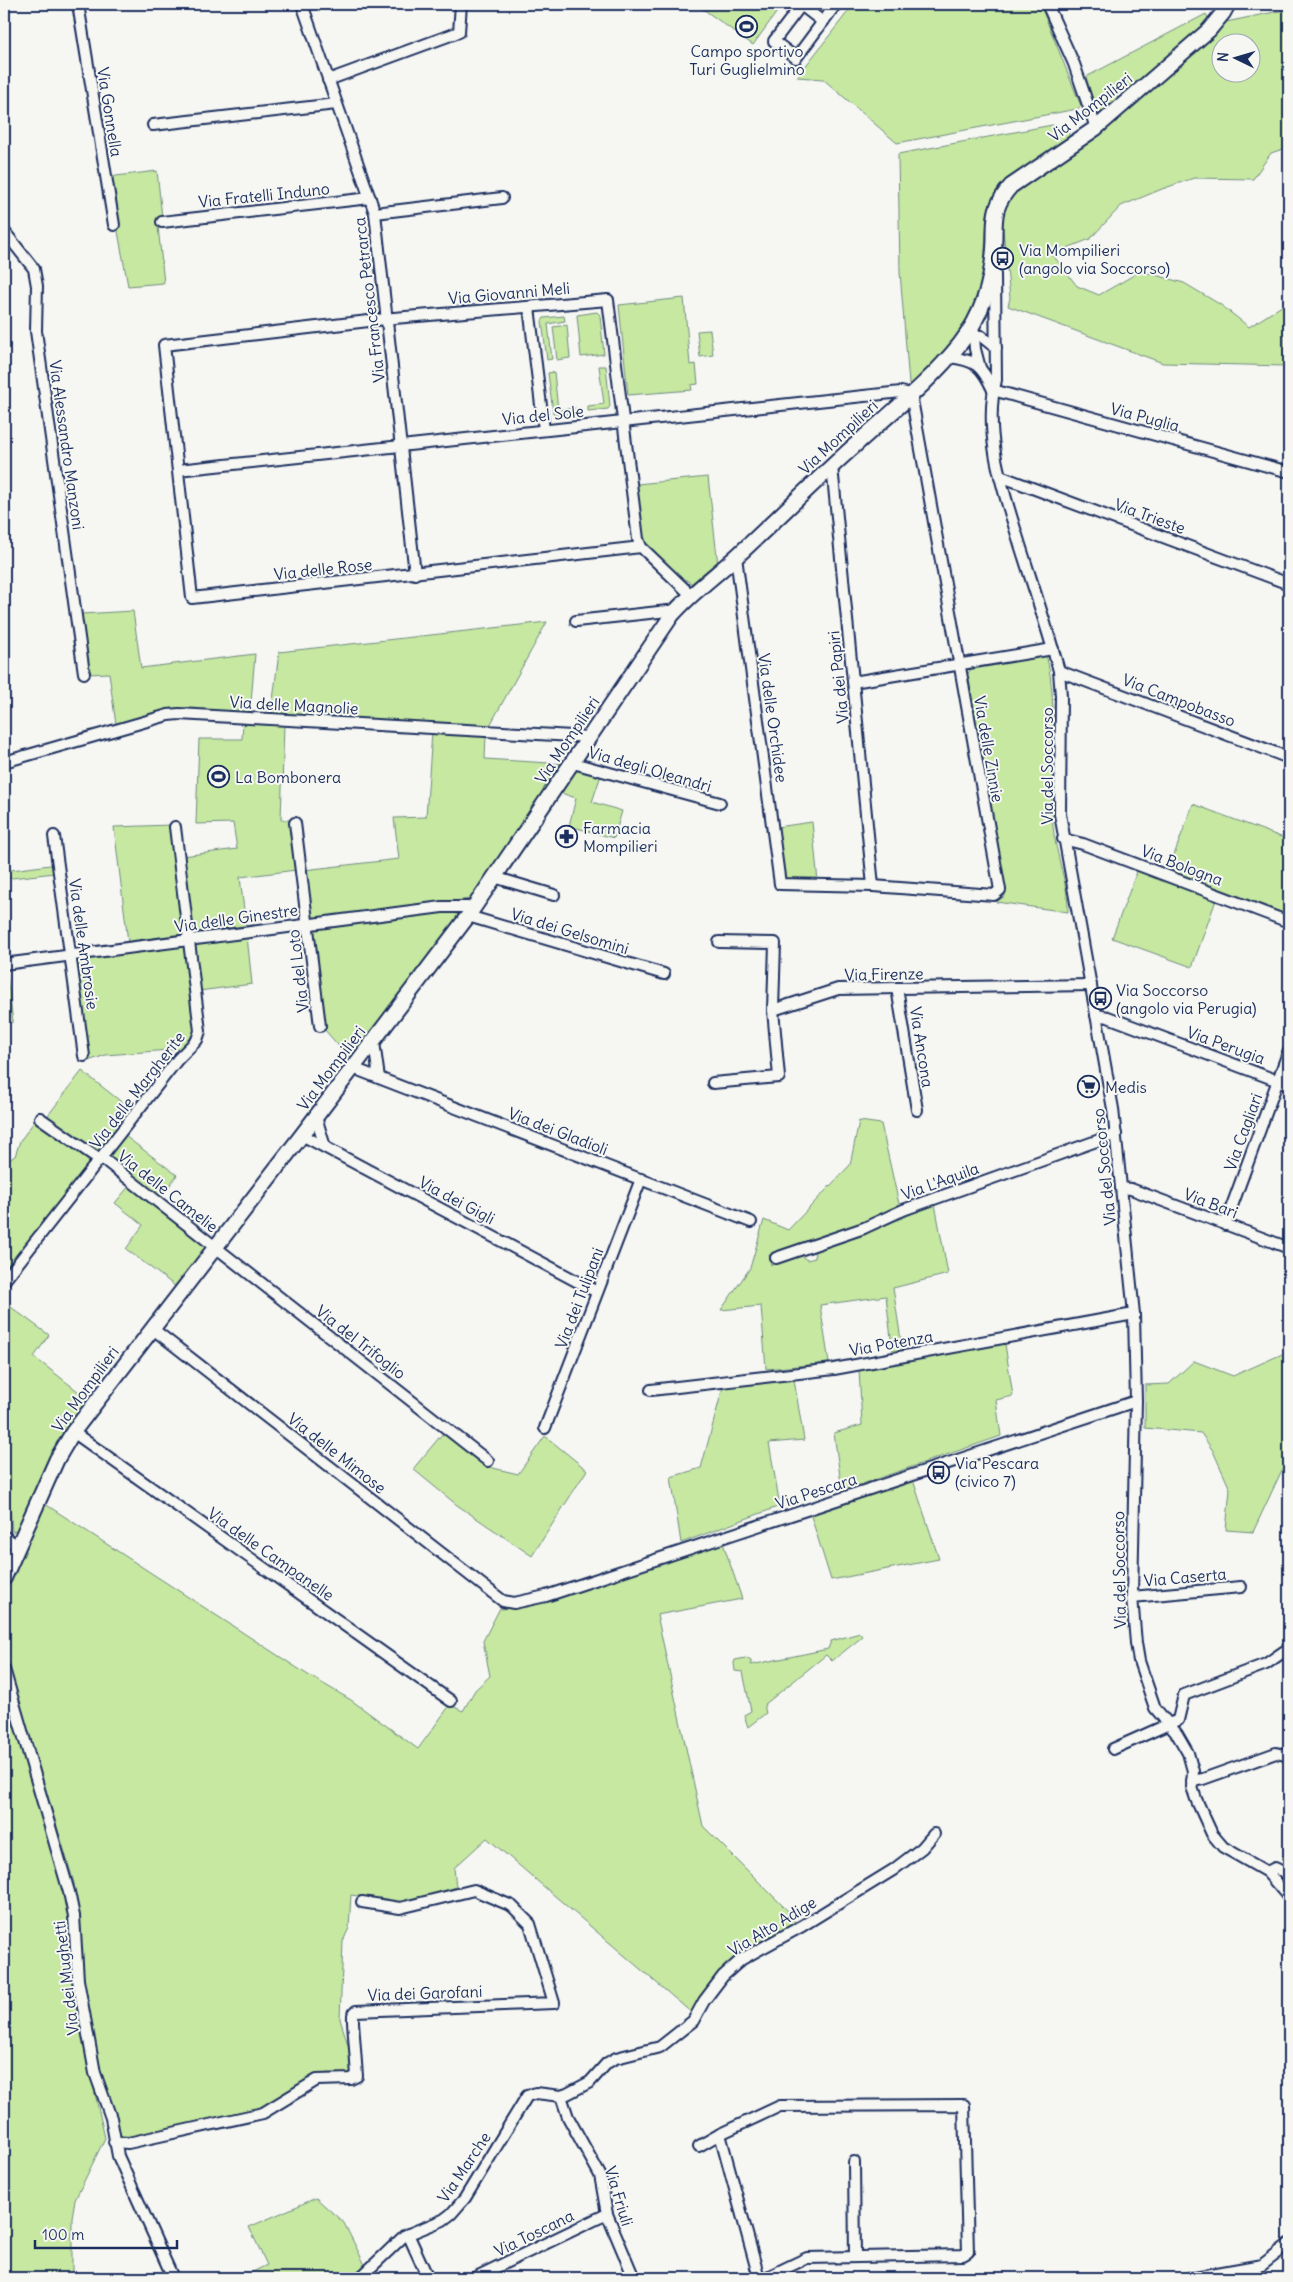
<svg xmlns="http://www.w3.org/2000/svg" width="1293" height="2282" viewBox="0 0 1293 2282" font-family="Delius,sans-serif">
  <rect width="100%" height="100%" fill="#f6f6f2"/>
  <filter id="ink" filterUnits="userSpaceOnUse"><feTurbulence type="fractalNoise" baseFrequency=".02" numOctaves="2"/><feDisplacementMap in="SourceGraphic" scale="10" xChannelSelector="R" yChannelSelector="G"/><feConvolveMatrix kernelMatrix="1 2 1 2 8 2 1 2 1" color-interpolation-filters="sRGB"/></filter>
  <g filter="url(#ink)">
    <g fill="#c6e8a1" stroke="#708c80" fill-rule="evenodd">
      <polygon points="696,4 773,4 779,9 753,45"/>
      <polygon points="854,4 1040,4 1081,106 1077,109 897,143 823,79 797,77"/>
      <path d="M1289,9V147L1271,153L1253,179L1194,178L1162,189L1121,206L1090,239L1052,254L1077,286L1099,295L1141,271L1184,283L1221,305L1249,327L1285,304L1289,305V322L1285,326V366L1163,363L1008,306L1010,298L1003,230L1000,226V214L1014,191L1073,149L1187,59L1226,22ZM1220,42H1250V72H1220Z"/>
      <polygon points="1206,14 1210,22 1130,94 1120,92 1117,95 1117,106 1103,114 1096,110 1086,77"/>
      <polygon points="1052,125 1068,132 1070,136 1068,140 994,200 987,215 984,268 979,291 968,321 953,343 936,362 914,383 909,384 900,272 898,154"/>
      <polygon points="157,171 162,217 157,217 164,283 128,286 108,177"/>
      <polygon points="684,298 690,365 696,364 698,384 691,385 692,390 628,395 619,305"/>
      <polygon points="597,312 600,315 604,354 581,357 577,315"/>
      <polygon points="564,316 565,321 548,324 552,359 547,360 542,321 544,318"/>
      <polygon points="567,325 570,358 557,360 553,327"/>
      <polygon points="710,330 713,355 700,357 697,331"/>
      <polygon points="599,366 606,366 610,406 608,409 588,411 588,406 604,404"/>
      <polygon points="554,372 558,410 575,408 575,413 556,415 553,413 548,373"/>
      <path d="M708,477L718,565L696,586C675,574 652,558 642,536L637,484Z"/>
      <polygon points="133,611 141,668 255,654 250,714 167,709 116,725 109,673 89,674 81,614"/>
      <polygon points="547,622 489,727 271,716 279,652"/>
      <path d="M1046,654C1060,710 1048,768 1053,826C1055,853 1069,886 1068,912L996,902L1005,896L967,675L973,666Z"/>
      <polygon points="243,722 284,724 281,820 289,820 296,870 240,877 246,927 193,933 183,856 237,849 233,823 196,824 199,739 242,739"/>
      <polygon points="432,732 486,734 485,759 565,764 475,896 470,899 315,919 311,918 304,870 399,859 394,818 426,817"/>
      <polygon points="574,767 601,775 592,802 622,811 614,838 569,826 576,798 558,792"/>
      <polygon points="1193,804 1289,840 1289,915 1168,871"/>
      <polygon points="812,822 818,882 787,881 784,878 777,827"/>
      <polygon points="171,825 185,935 128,942 114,827"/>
      <polygon points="50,865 53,865 54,873 4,879 4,871"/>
      <polygon points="1137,871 1216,900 1192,967 1112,938"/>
      <polygon points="445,911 460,915 352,1061 323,1028 312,927"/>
      <polygon points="247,936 252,984 199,991 193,943"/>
      <polygon points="186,944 196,1031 191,1042 181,1049 106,1055 88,1061 74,958"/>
      <polygon points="4,968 6,968 13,1022 4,1023"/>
      <polygon points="82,1071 133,1111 99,1156 46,1118"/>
      <polygon points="36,1119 91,1160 4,1273 4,1163 15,1156 20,1141"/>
      <path d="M859,1121L881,1124L899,1204C884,1224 797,1246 769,1255L771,1265L800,1255L807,1260L815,1258L814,1248L878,1228L935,1204L948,1274L893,1288L903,1353L893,1355L886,1296L820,1305L829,1363L766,1369L761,1306L721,1310L750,1268L764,1220L788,1230L850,1165Z"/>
      <polygon points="125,1136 177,1175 160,1199 108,1158"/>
      <polygon points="130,1185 206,1247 175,1286 126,1249 143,1225 115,1203"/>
      <path d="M4,1302L49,1335L34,1357L88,1399C58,1442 40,1482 18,1529L12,1532L4,1442Z"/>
      <polygon points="1005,1344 1013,1396 996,1400 1001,1436 842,1491 834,1433 862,1425 859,1369"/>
      <polygon points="1289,1351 1289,1455 1253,1532 1226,1530 1230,1489 1213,1451 1201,1433 1145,1428 1145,1385 1169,1384 1194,1361 1233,1376"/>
      <polygon points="794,1380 804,1440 769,1443 780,1506 681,1543 671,1477 701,1468 723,1387"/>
      <polygon points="443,1433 493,1468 518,1474 545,1436 587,1470 532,1556 457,1505 413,1469"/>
      <polygon points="913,1480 939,1559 831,1580 810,1513"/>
      <polygon points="42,1502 308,1675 351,1700 418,1749 450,1705 463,1711 475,1690 490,1676 483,1641 500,1608 502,1609 553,1600 723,1543 742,1599 657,1615 703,1826 791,1914 797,1927 731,1962 702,1997 693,2014 487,1838 454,1868 456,1887 407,1903 351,1895 349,1928 343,1941 340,2019 354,2064 353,2071 349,2075 327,2073 315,2077 262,2110 131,2139 124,2138 119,2134 114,2111 100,2073 80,1971 78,1917 74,1883 4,1651 4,1586"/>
      <polygon points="860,1633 862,1637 832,1661 826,1655 764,1705 766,1713 748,1727 744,1715 751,1711 743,1672 735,1671 734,1663 735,1660 746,1658 751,1661 751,1665 828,1649 831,1641"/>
      <polygon points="4,1682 66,1895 71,1921 91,2076 105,2138 75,2200 72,2217 72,2278 4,2278"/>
      <polygon points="316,2198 344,2223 365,2265 349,2278 240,2278 267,2265 249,2227"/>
    </g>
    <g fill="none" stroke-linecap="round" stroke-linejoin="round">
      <defs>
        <g id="street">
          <polyline points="78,4 114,225"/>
          <polyline points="302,4 375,213 415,574"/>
          <polyline points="802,4 774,41 796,58 836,4"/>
          <polyline points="1047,4 1074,64 1096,128"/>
          <polyline points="801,5 823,22"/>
          <polyline points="328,80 459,32 461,4"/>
          <polyline points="153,125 336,104"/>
          <polyline points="375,213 502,198"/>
          <polyline points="162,222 370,198"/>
          <polyline points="4,231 34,269 37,286 36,331 84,673"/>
          <path d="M995,274L996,380C982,435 1005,495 1021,548C1034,589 1048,630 1059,671L1061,696L1060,814L1113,1109L1134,1314L1136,1401L1132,1597L1136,1643L1139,1661L1155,1708L1177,1734L1188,1753L1193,1771L1192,1787L1196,1799L1212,1834L1223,1847L1267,1872L1289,1898"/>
          <polyline points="529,307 544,430"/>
          <polyline points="973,324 975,349 980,368"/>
          <polyline points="969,335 981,336 996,348"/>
          <path d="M949,357C976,360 982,366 993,390"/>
          <polyline points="993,390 1289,472"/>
          <polyline points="832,466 873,886"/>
          <polyline points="178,470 901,392 911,394 1000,890 994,895 873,886 780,884 736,557"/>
          <polyline points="1000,476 1289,584"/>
          <polyline points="641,547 638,539 608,300 394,318 164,345 192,598 641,547 691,595"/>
          <polyline points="576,621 677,610"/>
          <polyline points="1059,671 1289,758"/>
          <polyline points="853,682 1053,649"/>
          <polyline points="4,762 168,715 179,714 590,737"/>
          <polyline points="573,763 720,803"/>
          <polyline points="295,823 320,1026"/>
          <polyline points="54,836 84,1056"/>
          <polyline points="1063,839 1083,844 1289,922"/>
          <polyline points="494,877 554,895"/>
          <polyline points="468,916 664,974"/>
          <polyline points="719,942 775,943 773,1010 838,989 1091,985"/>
          <polyline points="4,964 442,907 473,907"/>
          <polyline points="897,988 917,1110"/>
          <polyline points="1096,1015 1108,1017 1289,1085"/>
          <polyline points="374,1042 379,1078"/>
          <polyline points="353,1068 751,1222"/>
          <polyline points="713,1083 779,1077 773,1010"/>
          <polyline points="316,1117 325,1147"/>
          <polyline points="40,1118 100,1160"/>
          <polyline points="302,1135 597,1292"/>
          <polyline points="102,1158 488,1461"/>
          <polyline points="1121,1188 1131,1189 1289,1248"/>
          <polyline points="1225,1225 1289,1050"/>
          <polyline points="776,1258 864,1228 903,1210 1116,1134"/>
          <polyline points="4,1281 178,1059 197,1040 200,1031 175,827"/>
          <polyline points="153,1329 503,1601 514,1603 546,1596 1136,1401"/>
          <polyline points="651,1390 834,1369 1134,1314"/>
          <polyline points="545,1428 641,1179"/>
          <polyline points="73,1432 451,1701"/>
          <polyline points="4,1536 18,1547"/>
          <polyline points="1132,1597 1241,1587"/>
          <polyline points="4,1669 69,1892 74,1916 78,1980 95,2073 111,2118 118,2156 173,2278"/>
          <polyline points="1113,1749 1178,1720 1184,1695 1266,1664 1289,1648"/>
          <polyline points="1192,1781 1203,1779 1276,1753 1289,1756"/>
          <polyline points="1267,1872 1275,1868 1289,1875"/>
          <polyline points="561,2096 568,2117 600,2175 607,2214 634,2278"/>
          <polyline points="720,2134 759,2278"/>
          <polyline points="114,2142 128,2143 263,2113 317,2080 351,2079 357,2076 353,2022 353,2015 356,2011 554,2003 530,1924 512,1906 474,1890 400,1908 362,1902"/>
          <polyline points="699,2146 720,2134 780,2106 964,2105 968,2252 963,2255 807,2258 765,2278"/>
          <polyline points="854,2162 855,2257"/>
          <polyline points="408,2234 428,2278"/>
          <polyline points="360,2278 404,2236 443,2220 451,2214 465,2198 527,2096 536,2093 561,2096 567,2094 590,2082 607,2063 616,2058 660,2047 693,2021 704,2001 723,1976 742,1959 802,1926 893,1870 922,1848 934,1834"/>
          <polyline points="474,2278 607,2214"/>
          <polyline points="1189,2278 1262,2265 1289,2244"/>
        </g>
        <path id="secondary" d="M4,1578L57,1459L73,1432L302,1135L468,916L672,615C691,593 715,576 737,556C776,520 813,483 853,447C889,414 929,383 960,344C982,316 991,285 994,249C996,222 990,209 1011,186L1096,128L1209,30L1223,13L1228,4"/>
      </defs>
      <use href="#street" stroke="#1b2f5e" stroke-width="14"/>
      <use href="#secondary" stroke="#1b2f5e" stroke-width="18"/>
      <use href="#street" stroke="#f6f6f2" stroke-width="10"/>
      <use href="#secondary" stroke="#f6f6f2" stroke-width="14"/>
    </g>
  </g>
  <defs>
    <symbol id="stadium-ring" viewBox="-11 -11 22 22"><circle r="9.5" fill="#f6f6f2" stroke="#1b2f5e" stroke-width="1.5"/><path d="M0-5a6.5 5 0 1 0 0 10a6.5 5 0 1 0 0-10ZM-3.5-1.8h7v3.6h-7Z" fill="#1b2f5e"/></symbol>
    <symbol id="bus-ring" viewBox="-11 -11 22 22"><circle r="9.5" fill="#f6f6f2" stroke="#1b2f5e" stroke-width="1.5"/><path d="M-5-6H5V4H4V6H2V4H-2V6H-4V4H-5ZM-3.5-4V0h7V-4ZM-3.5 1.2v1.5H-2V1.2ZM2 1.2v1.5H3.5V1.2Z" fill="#1b2f5e"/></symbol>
    <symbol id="pharmacy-ring" viewBox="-11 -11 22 22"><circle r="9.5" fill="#f6f6f2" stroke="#1b2f5e" stroke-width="1.5"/><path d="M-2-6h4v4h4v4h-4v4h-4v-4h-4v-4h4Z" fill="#1b2f5e"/></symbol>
    <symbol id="supermarket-ring" viewBox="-11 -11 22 22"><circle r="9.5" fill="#f6f6f2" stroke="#1b2f5e" stroke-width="1.5"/><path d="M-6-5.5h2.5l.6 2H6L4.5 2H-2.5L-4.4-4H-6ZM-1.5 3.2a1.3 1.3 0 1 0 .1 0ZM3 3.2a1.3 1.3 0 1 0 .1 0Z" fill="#1b2f5e"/></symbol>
  </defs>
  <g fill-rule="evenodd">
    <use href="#stadium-ring" x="734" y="14" width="25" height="25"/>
    <use href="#bus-ring" x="990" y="246" width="25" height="25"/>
    <use href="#stadium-ring" x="206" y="764" width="25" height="25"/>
    <use href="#pharmacy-ring" x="554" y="824" width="25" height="25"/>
    <use href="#bus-ring" x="1088" y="986" width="25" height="25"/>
    <use href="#supermarket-ring" x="1076" y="1074" width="25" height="25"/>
    <use href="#bus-ring" x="926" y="1460" width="25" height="25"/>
  </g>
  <g text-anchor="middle" stroke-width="4" stroke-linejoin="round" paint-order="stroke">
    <g font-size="16" fill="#1b2f5e" stroke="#f6f6f2" text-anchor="start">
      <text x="747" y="57" text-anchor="middle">Campo sportivo<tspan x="747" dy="18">Turi Guglielmino</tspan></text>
      <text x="1019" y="256">Via Mompilieri<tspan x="1019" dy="18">(angolo via Soccorso)</tspan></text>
      <text x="235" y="783">La Bombonera</text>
      <text x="583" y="834">Farmacia<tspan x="583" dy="18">Mompilieri</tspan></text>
      <text x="1116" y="996">Via Soccorso<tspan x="1116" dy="18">(angolo via Perugia)</tspan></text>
      <text x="1105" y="1093">Medis</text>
      <text x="955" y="1469">Via Pescara<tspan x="955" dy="18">(civico 7)</tspan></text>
    </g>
    <g font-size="16" fill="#1b2f5e" stroke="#f6f6f2">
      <text transform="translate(1090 107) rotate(-38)" y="6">Via Mompilieri</text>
      <text transform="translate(110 112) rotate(81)" y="6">Via Gonnella</text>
      <text transform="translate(264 195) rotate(-6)" y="6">Via Fratelli Induno</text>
      <text transform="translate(509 293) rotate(-5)" y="6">Via Giovanni Meli</text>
      <text transform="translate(369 300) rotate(-97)" y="6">Via Francesco Petrarca</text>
      <text transform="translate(543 415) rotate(-6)" y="6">Via del Sole</text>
      <text transform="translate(1145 417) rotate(15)" y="6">Via Puglia</text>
      <text transform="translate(838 437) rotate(-43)" y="6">Via Mompilieri</text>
      <text transform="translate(67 445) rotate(82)" y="6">Via Alessandro Manzoni</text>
      <text transform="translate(1150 516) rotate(20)" y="6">Via Trieste</text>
      <text transform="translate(323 569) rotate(-6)" y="6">Via delle Rose</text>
      <text transform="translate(838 677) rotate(-96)" y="6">Via dei Papiri</text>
      <text transform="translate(1179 700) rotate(21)" y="6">Via Campobasso</text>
      <text transform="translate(294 705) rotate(3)" y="6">Via delle Magnolie</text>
      <text transform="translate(773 718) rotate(82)" y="6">Via delle Orchidee</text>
      <text transform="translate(567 740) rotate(-56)" y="6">Via Mompilieri</text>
      <text transform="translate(989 749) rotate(80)" y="6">Via delle Zinnie</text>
      <text transform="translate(1047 766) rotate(-90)" y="6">Via del Soccorso</text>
      <text transform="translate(650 769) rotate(16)" y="6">Via degli Oleandri</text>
      <text transform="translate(1182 865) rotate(21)" y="6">Via Bologna</text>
      <text transform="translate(236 918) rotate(-8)" y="6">Via delle Ginestre</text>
      <text transform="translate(570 931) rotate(17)" y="6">Via dei Gelsomini</text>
      <text transform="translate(84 944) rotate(82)" y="6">Via delle Ambrosie</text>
      <text transform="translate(298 971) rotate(-97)" y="6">Via del Loto</text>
      <text transform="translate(884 974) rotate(-1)" y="6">Via Firenze</text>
      <text transform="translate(1226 1045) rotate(20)" y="6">Via Perugia</text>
      <text transform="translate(922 1047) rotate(81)" y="6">Via Ancona</text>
      <text transform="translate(331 1068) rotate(-53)" y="6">Via Mompilieri</text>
      <text transform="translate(137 1090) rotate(-52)" y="6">Via delle Margherite</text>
      <text transform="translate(558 1131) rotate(21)" y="6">Via dei Gladioli</text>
      <text transform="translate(1243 1132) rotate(-70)" y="6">Via Cagliari</text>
      <text transform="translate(1104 1167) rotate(-96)" y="6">Via del Soccorso</text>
      <text transform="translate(940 1181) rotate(-20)" y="6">Via L'Aquila</text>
      <text transform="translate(168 1191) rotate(38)" y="6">Via delle Camelie</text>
      <text transform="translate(457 1200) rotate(28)" y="6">Via dei Gigli</text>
      <text transform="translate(1211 1203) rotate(21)" y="6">Via Bari</text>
      <text transform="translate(579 1298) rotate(-69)" y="6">Via dei Tulipani</text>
      <text transform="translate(361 1342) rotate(38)" y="6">Via del Trifoglio</text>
      <text transform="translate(891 1343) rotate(-10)" y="6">Via Potenza</text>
      <text transform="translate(85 1389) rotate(-54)" y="6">Via Mompilieri</text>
      <text transform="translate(337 1453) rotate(38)" y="6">Via delle Mimose</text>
      <text transform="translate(816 1491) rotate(-18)" y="6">Via Pescara</text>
      <text transform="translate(271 1554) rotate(35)" y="6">Via delle Campanelle</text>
      <text transform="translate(1119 1570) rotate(-91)" y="6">Via del Soccorso</text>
      <text transform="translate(1185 1577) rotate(-5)" y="6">Via Caserta</text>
      <text transform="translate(772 1926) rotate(-31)" y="6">Via Alto Adige</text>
      <text transform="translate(66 1978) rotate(-97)" y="6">Via dei Mughetti</text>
      <text transform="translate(425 1993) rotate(-2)" y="6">Via dei Garofani</text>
      <text transform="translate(464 2167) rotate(-56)" y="6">Via Marche</text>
      <text transform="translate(619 2196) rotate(73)" y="6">Via Friuli</text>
      <text transform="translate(534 2233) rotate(-26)" y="6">Via Toscana</text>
    </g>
  </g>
  <rect width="1293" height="2282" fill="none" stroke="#f6f6f2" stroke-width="20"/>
  <rect x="10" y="10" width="1273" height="2262" fill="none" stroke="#1b2f5e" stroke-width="2" filter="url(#ink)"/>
  <g transform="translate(1236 58) rotate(275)"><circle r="24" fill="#f6f6f2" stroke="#9ea6b7"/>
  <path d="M0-4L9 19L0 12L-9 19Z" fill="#1b2f5e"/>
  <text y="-8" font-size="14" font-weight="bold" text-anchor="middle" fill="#1b2f5e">N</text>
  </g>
  <path d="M35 2240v8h142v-8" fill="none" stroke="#1b2f5e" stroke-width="2.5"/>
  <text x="42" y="2240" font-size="15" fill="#1b2f5e" stroke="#f6f6f2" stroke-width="4" paint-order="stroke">100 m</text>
</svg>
